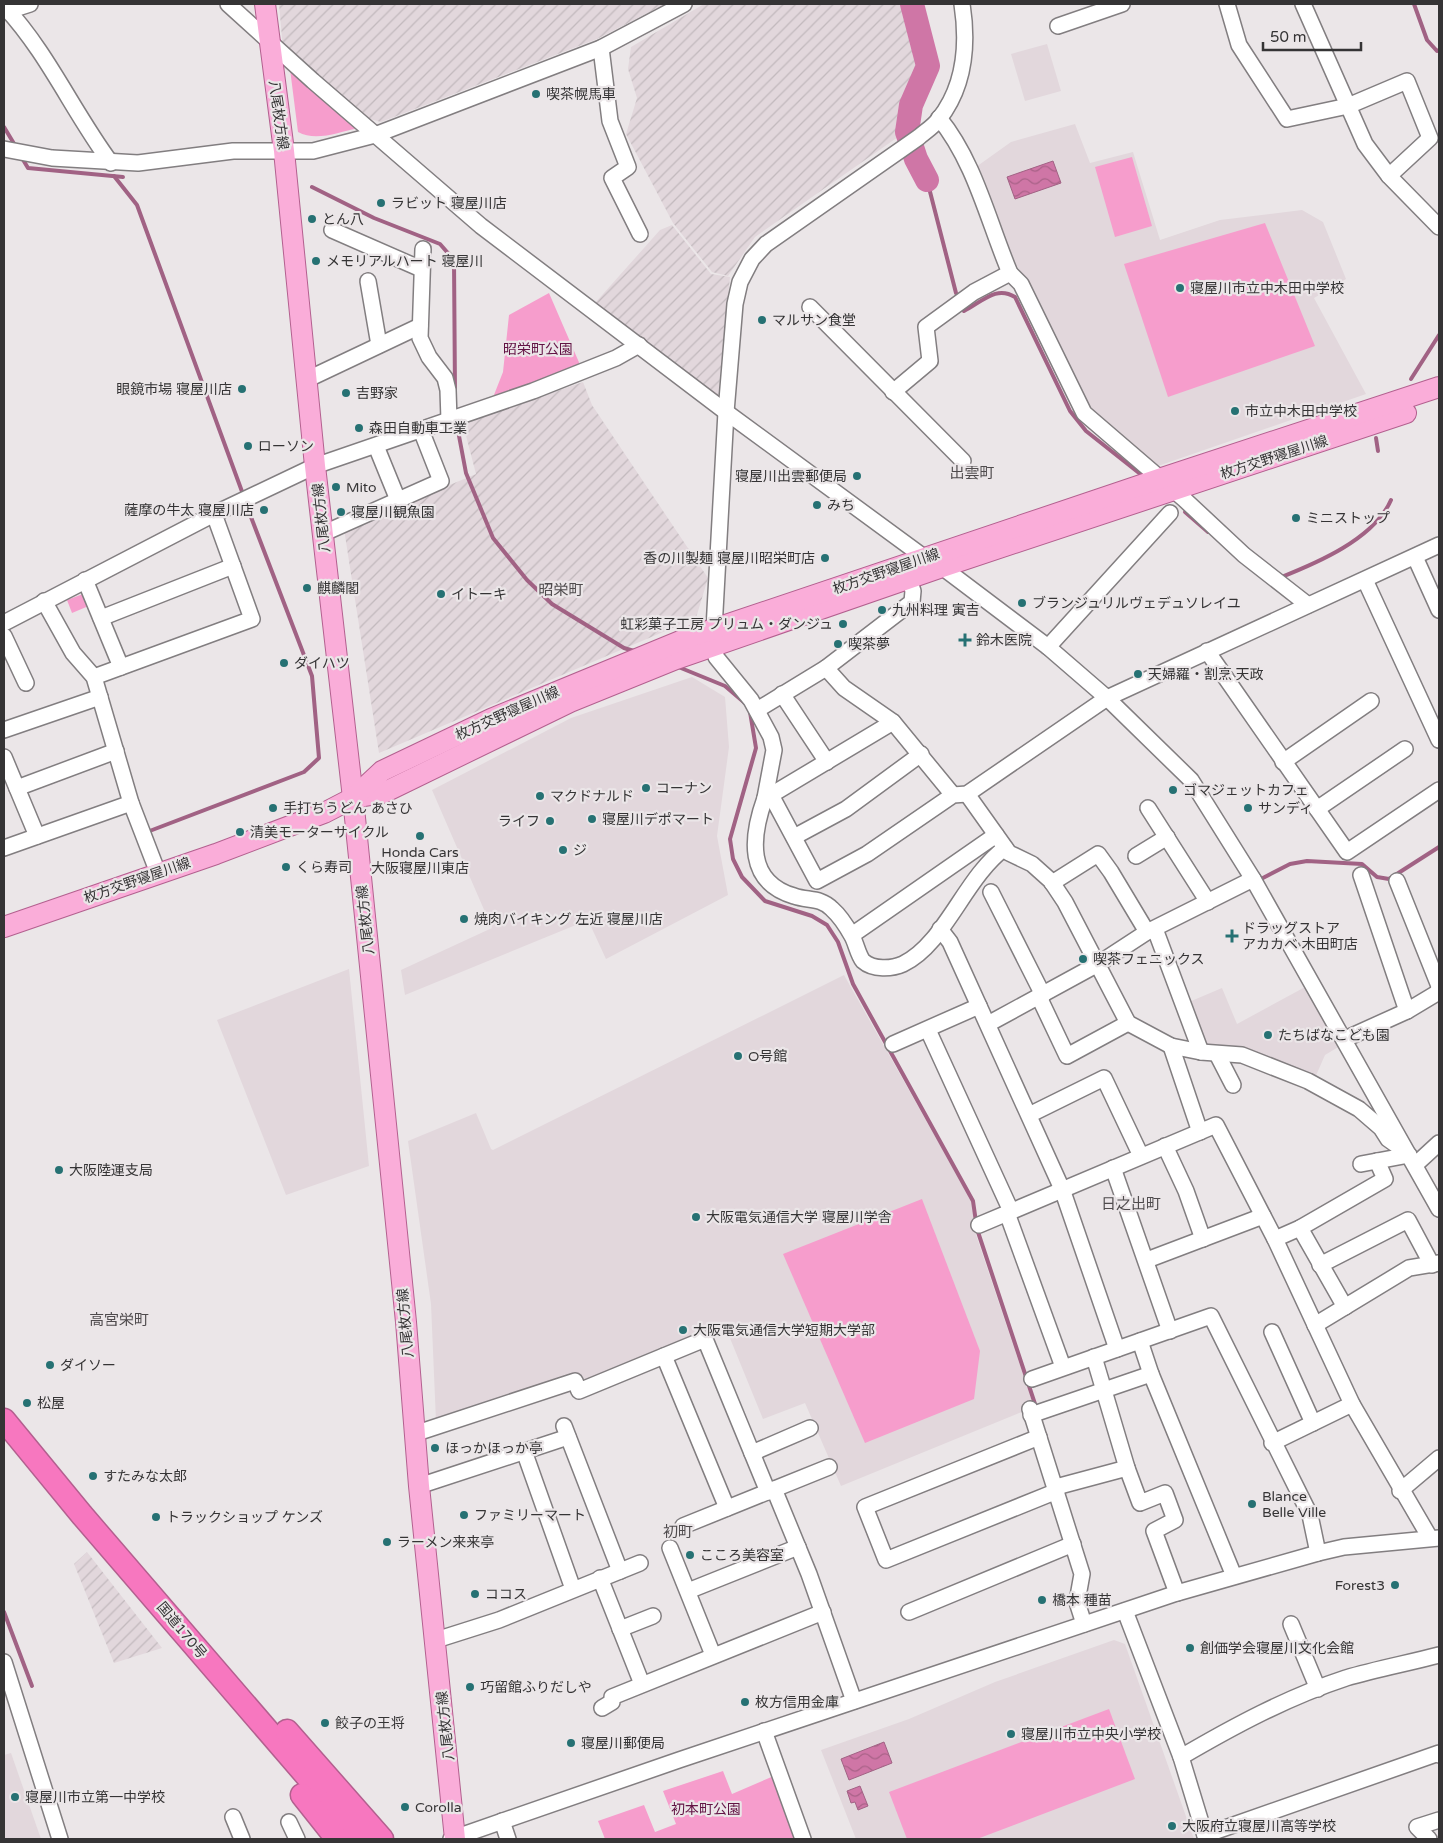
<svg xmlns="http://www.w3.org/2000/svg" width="1443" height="1843" viewBox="0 0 1443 1843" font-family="'Varela Round','Noto Sans JP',sans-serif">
  <defs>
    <pattern id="industrial-furrows" width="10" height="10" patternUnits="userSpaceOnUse" patternTransform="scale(1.25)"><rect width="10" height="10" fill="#e2d7dc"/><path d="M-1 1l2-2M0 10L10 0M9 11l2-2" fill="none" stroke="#c2b9bd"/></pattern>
    <pattern id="water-waves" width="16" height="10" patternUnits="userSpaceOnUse" patternTransform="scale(1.25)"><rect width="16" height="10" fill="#cf76a6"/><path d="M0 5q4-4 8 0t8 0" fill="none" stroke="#a96288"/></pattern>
  </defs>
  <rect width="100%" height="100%" fill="#ebe6e8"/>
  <g fill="#e2d7dc">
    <polygon points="1047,44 1061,91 1025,101 1011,54"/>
    <polygon points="1075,124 1090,163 1133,152 1160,240 1220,220 1302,210 1323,222 1346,279 1314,298 1366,394 1158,466 1096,415 1081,394 1025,277 1003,247 976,167 1011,142"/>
    <polygon points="692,677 725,697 729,747 717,836 728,895 606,959 588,920 405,995 401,970 492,928 432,790 571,718"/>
    <polygon points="349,969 369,1166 286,1195 217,1020"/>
    <polygon points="844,975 972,1202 975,1232 1034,1407 841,1486 805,1403 763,1419 725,1326 587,1382 581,1381 577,1374 436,1421 431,1304 408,1141 476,1113 491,1149 493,1150"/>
    <polygon points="1307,986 1340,1046 1325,1055 1314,1080 1206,1050 1189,1002 1222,988 1237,1024"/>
    <polygon points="1114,1640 1125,1644 1194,1839 856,1839 821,1750 909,1719 995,1682"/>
    <polygon points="11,1753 41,1839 4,1839 4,1755"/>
  </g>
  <g fill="url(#industrial-furrows)">
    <polygon points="279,4 665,4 597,39 381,122 366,118 283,49"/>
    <polygon points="704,4 906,4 918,68 915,85 905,102 898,137 755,237 728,276 712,272 673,223 626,134 637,98 628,69 631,47"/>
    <polygon points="672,225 711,274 730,277 718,397 595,303 660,230"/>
    <polygon points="583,382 592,405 708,578 696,618 379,753 344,529 476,474 463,424"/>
    <polygon points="87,1552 162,1648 114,1663 74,1564"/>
  </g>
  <g fill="#f69dcc">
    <path d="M290,69L358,128C339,132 316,142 298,132Z"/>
    <polygon points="1132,157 1152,226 1115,237 1095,167"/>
    <polygon points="1265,223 1315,346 1168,397 1124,264"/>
    <polygon points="549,293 581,367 492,400 503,372 509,315"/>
    <polygon points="83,594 91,605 72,613 67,600"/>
    <polygon points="922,1199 980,1351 974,1399 865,1443 783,1254"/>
    <polygon points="1109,1709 1135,1779 977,1839 907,1839 889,1792"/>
    <polygon points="723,1771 732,1794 776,1775 798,1839 605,1839 598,1821 644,1805 655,1832 676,1824 663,1791"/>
  </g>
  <g fill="url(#water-waves)" stroke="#a16284">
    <polygon points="1053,161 1061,183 1015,199 1007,177"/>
    <polygon points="884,1742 892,1763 849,1780 841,1759"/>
    <polygon points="860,1786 868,1806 858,1810 855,1802 851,1803 847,1791"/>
  </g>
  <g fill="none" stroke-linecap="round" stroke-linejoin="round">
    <g stroke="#a16284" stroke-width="4">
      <polyline points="1414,4 1427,40 1437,51 1439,50"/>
      <polyline points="4,127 16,147"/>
      <polyline points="22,158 28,168 123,177"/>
      <polyline points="114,176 137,205 244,497"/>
      <polyline points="927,180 956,293"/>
      <polyline points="312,187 374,218 440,244 454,260 455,393"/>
      <path d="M964,311C982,302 996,285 1015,297L1070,411L1086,431L1139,473"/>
      <polyline points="1411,379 1439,335"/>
      <polyline points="456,420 466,473 493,538 527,580 552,604 624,648 634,651"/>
      <polyline points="1376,438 1378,451"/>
      <polyline points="1185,512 1208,532"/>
      <path d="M1279,578C1317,563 1374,539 1391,500"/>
      <polyline points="676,666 725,686 746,704"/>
      <polyline points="750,712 756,748 730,839 733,859 742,877 765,901 812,916 827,925 838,942 853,984 973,1201 976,1222"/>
      <polyline points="147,832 304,772 319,758 312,676 246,504"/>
      <polyline points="1261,879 1290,864 1307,861 1362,864 1377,877 1389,879 1439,847"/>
      <polyline points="977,1229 1036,1407"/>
      <polyline points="4,1612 32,1686"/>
    </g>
    <polyline stroke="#cf76a6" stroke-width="24" points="912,4 928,66 911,105 907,132 916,159 927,180"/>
    <defs>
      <g id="minor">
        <polyline points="228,4 313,81 481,226 726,412 925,558 942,567 1048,647 1107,698 1191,780 1253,879 1439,1209"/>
        <polyline points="1227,4 1239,45 1287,119 1348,106 1407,81 1430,138 1389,176"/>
        <polyline points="1303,4 1365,144 1389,176 1439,227"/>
        <path d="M4,6C48,53 73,112 111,163"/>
        <polyline points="8,11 30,4"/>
        <polyline points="1058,26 1122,4"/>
        <polyline points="601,48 610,121 628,167 612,178 640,234"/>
        <path d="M939,118C975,162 988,221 1010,273L1021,284L1084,413L1184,499L1244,555L1308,605"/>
        <polyline points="4,149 52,158 138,163 233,151 313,151 375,135 601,48 684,4"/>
        <polyline points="332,230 421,269"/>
        <polyline points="423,249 420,338 429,357 445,378 448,390 449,420"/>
        <polyline points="368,281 379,345"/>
        <polyline points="810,307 963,461"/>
        <polyline points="306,380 420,326"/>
        <polyline points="893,392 930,361 926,327 974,292 1010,273"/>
        <polyline points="376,446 398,500"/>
        <polyline points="322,534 441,481 421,430"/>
        <polyline points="1415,557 1439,610"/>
        <polyline points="909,579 913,591 912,602 826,668 844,688 893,722 953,795"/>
        <polyline points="85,580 121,667"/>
        <polyline points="1365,580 1439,740"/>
        <polyline points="44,601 73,653 94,677 131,803 158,873"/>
        <polyline points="101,618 233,566"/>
        <polyline points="4,623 214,514 315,466 533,391 616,358 639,345"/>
        <polyline points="4,636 26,683"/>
        <polyline points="1048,647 1170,513"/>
        <polyline points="1207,651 1347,852 1439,790"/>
        <polyline points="94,677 252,619 214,514"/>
        <polyline points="782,694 827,762"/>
        <polyline points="757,710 826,668"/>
        <polyline points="893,722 771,795 817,881 867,854 953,795 967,794 1107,698 1439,545"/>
        <polyline points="4,730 100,697"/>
        <polyline points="4,757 37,836"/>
        <polyline points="1283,762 1371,701"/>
        <polyline points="17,788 116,751"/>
        <polyline points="967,794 1009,853 1032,864 1051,881 1065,902 1128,1023 1171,1046 1201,1052 1242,1055 1308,1081 1359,1109 1381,1128 1388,1139 1405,1151"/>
        <path d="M771,795L765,798C751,837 746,882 794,896C808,901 820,897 832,909C840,916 847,927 852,936C856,943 858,955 863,961C873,970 892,969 903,964C945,944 965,877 1005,848"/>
        <path d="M765,798L774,750L771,737L751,700L716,657L714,629L726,412L735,304L740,282L752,259L766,244L919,137C926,131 934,126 939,119C965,86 968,43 962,4"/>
        <polyline points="1148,808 1208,902"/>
        <polyline points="1317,809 1405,749"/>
        <polyline points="794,837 846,809 921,754"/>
        <polyline points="4,848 131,803"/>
        <polyline points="1136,856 1167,837"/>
        <polyline points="1361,875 1407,1011"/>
        <polyline points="1397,881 1439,986"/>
        <polyline points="1052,883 1098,854 1111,872 1147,932"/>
        <polyline points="991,892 1043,995"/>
        <polyline points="940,929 950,942 1062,1189 1117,1349"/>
        <polyline points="1155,929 1201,1052"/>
        <polyline points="852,935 996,835"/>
        <polyline points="1039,997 1067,1056 1128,1023"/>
        <polyline points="988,1024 1098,964 1147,932 1253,879"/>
        <polyline points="928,1030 1011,1211"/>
        <polyline points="1345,1039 1407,1011 1437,993 1439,988"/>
        <polyline points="893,1044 979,1006"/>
        <polyline points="1171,1046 1200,1132"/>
        <polyline points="1217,1054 1233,1085"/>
        <polyline points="1029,1115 1104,1078 1141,1156"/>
        <polyline points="1165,1146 1186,1191 1203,1239"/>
        <polyline points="1361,1164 1409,1155"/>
        <polyline points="1415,1165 1439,1143"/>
        <polyline points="1113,1168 1170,1331"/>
        <polyline points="1007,1213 1063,1367"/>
        <polyline points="979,1225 1216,1125 1275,1239 1352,1404 1430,1538"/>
        <polyline points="1300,1228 1345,1307"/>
        <polyline points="1275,1239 1300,1228 1385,1179 1377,1161"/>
        <polyline points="1147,1260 1263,1216"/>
        <polyline points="1320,1265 1408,1220 1432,1265"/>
        <polyline points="1315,1325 1409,1268 1439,1263"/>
        <polyline points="1272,1332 1313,1423"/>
        <polyline points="1140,1341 1151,1374 1234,1576"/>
        <polyline points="664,1356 727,1508"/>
        <polyline points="1094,1357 1127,1468 1140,1503 1165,1493 1175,1520 1154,1531 1177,1593"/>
        <polyline points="1032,1379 1211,1316 1310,1515 1318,1553"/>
        <polyline points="1030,1409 1082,1574 1077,1602 1084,1624"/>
        <polyline points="1031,1415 1151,1374"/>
        <polyline points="564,1426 620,1571"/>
        <polyline points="414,1434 575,1381 579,1391 705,1339 768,1492"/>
        <polyline points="1039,1437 865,1507 886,1560 1057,1491"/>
        <polyline points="1272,1443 1352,1404"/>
        <polyline points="524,1451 573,1589"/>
        <polyline points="752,1453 810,1428"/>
        <polyline points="419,1486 568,1437"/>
        <polyline points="1056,1487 1127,1468"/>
        <polyline points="774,1489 809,1574 854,1701"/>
        <polyline points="1400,1491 1439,1458"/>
        <polyline points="683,1526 829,1467"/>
        <polyline points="670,1548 713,1655"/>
        <polyline points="600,1578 642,1684"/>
        <polyline points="688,1591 798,1547"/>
        <polyline points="1125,1611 1181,1757 1206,1839"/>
        <polyline points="909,1612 1073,1544"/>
        <polyline points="1291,1624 1318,1689"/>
        <polyline points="620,1629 653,1616"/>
        <polyline points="436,1640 499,1620 640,1563"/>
        <polyline points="4,1662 60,1839"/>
        <polyline points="602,1708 612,1702 612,1697 823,1612"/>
        <polyline points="764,1731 803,1839"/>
        <path d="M1181,1757C1234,1726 1288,1697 1346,1678C1376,1669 1409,1663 1439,1655"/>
        <polyline points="233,1817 242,1839"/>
        <polyline points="502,1821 508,1839"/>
        <polyline points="289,1822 297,1839"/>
        <polyline points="1205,1835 1439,1753 1439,1755"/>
        <polyline points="451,1839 679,1760 1177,1593 1318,1553 1344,1547 1439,1538"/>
        <polyline points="1429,1839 1417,1827 1439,1820"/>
      </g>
      <g id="major">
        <polyline points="265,4 284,151 315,466 353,798 406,1322 419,1486 455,1839"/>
        <polyline points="353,798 383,793 570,702 676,659 942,567 1406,413"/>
        <polyline points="4,927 216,854 324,813 353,798 382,771 491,719 690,637 1159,479 1439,387"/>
      </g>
      <g id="highway">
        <polyline points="4,1420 82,1515 361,1839"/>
        <polyline points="287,1731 382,1839"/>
        <polyline points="302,1795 337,1839"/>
      </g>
    </defs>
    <use href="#minor" stroke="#827e80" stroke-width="18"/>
    <use href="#major" stroke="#b3608f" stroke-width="22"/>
    <use href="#highway" stroke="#b3608f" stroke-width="25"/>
    <use href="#minor" stroke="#fff" stroke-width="15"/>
    <use href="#major" stroke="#faadd9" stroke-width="20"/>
    <use href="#highway" stroke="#f777bf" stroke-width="22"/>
  </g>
  <g fill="#267173" stroke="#ebe6e8" stroke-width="2">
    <circle cx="536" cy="94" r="5"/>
    <circle cx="381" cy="203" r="5"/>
    <circle cx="312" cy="219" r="5"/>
    <circle cx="316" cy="261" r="5"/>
    <circle cx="1180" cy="288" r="5"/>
    <circle cx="762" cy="320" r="5"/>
    <circle cx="242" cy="389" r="5"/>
    <circle cx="346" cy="393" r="5"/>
    <circle cx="1235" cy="411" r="5"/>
    <circle cx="359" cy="428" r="5"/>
    <circle cx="248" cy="446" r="5"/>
    <circle cx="857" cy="476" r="5"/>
    <circle cx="336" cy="487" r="5"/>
    <circle cx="817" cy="505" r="5"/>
    <circle cx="264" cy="510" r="5"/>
    <circle cx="341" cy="512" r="5"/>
    <circle cx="1296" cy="518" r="5"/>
    <circle cx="825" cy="558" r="5"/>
    <circle cx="307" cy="588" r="5"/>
    <circle cx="441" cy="594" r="5"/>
    <circle cx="1022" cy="603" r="5"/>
    <circle cx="882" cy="610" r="5"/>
    <circle cx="843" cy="624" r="5"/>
    <path d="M962.5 632.5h5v5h5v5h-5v5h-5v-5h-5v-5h5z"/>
    <circle cx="838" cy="644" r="5"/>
    <circle cx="284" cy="663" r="5"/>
    <circle cx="1138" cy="674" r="5"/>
    <circle cx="646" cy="788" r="5"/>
    <circle cx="1173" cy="790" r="5"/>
    <circle cx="540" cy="796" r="5"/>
    <circle cx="273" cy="808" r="5"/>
    <circle cx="1248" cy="808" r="5"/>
    <circle cx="592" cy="819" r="5"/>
    <circle cx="550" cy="821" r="5"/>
    <circle cx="240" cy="832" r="5"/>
    <circle cx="420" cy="836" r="5"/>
    <circle cx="563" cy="850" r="5"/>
    <circle cx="286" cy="867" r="5"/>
    <circle cx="464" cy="919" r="5"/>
    <path d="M1229.5 928.5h5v5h5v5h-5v5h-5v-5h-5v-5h5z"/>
    <circle cx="1083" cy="959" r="5"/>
    <circle cx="1268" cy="1035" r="5"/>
    <circle cx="738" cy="1056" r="5"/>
    <circle cx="59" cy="1170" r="5"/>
    <circle cx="696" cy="1217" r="5"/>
    <circle cx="683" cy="1330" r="5"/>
    <circle cx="50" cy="1365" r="5"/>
    <circle cx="27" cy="1403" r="5"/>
    <circle cx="435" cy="1448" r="5"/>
    <circle cx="93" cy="1476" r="5"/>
    <circle cx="1252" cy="1504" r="5"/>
    <circle cx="464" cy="1515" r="5"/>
    <circle cx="156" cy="1517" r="5"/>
    <circle cx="387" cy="1542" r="5"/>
    <circle cx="690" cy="1555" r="5"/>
    <circle cx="1395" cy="1585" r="5"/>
    <circle cx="475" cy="1594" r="5"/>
    <circle cx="1042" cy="1600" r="5"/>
    <circle cx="1190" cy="1648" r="5"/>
    <circle cx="470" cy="1687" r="5"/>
    <circle cx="745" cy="1702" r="5"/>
    <circle cx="325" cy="1723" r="5"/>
    <circle cx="1011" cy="1734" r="5"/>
    <circle cx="571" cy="1743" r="5"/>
    <circle cx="15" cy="1797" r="5"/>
    <circle cx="405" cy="1807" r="5"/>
    <circle cx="1172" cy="1826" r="5"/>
  </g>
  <g text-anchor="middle" stroke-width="4.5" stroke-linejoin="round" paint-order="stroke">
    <g font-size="14" fill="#353435" stroke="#ebe6e8" text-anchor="start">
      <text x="546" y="99">喫茶幌馬車</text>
      <text x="391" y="208">ラビット 寝屋川店</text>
      <text x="322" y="224">とん八</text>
      <text x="326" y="266">メモリアルハート 寝屋川</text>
      <text x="1190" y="293">寝屋川市立中木田中学校</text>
      <text x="772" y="325">マルサン食堂</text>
      <text x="232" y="394" text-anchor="end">眼鏡市場 寝屋川店</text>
      <text x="356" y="398">吉野家</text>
      <text x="1245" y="416">市立中木田中学校</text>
      <text x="369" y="433">森田自動車工業</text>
      <text x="258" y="451">ローソン</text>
      <text x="847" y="481" text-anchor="end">寝屋川出雲郵便局</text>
      <text x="346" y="492">Mito</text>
      <text x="827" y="510">みち</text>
      <text x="254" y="515" text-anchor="end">薩摩の牛太 寝屋川店</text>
      <text x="351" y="517">寝屋川観魚園</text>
      <text x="1306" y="523">ミニストップ</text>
      <text x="815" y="563" text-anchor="end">香の川製麺 寝屋川昭栄町店</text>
      <text x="317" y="593">麒麟閣</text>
      <text x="451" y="599">イトーキ</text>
      <text x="1032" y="608">ブランジュリルヴェデュソレイユ</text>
      <text x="892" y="615">九州料理 寅吉</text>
      <text x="833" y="629" text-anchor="end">虹彩菓子工房 プリュム・ダンジュ</text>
      <text x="976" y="645">鈴木医院</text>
      <text x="848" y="649">喫茶夢</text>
      <text x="294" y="668">ダイハツ</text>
      <text x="1148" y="679">天婦羅・割烹 天政</text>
      <text x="656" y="793">コーナン</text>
      <text x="1183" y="795">ゴマジェットカフェ</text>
      <text x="550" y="801">マクドナルド</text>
      <text x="283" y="813">手打ちうどん あさひ</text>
      <text x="1258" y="813">サンディ</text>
      <text x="602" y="824">寝屋川デポマート</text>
      <text x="540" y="826" text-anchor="end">ライフ</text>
      <text x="250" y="837">清美モーターサイクル</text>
      <text x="573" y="855">ジ</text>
      <text x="420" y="857" text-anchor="middle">Honda Cars<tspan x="420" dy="16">大阪寝屋川東店</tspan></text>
      <text x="296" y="872">くら寿司</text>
      <text x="474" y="924">焼肉バイキング 左近 寝屋川店</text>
      <text x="1242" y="933">ドラッグストア<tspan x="1242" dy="16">アカカベ 木田町店</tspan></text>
      <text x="1093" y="964">喫茶フェニックス</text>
      <text x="1278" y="1040">たちばなこども園</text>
      <text x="748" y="1061">O号館</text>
      <text x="69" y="1175">大阪陸運支局</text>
      <text x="706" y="1222">大阪電気通信大学 寝屋川学舎</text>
      <text x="693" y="1335">大阪電気通信大学短期大学部</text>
      <text x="60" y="1370">ダイソー</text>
      <text x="37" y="1408">松屋</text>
      <text x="445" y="1453">ほっかほっか亭</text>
      <text x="103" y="1481">すたみな太郎</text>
      <text x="1262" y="1501">Blance<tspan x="1262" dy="16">Belle Ville</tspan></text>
      <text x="474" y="1520">ファミリーマート</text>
      <text x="166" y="1522">トラックショップ ケンズ</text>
      <text x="397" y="1547">ラーメン来来亭</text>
      <text x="700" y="1560">こころ美容室</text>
      <text x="1385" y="1590" text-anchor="end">Forest3</text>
      <text x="485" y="1599">ココス</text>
      <text x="1052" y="1605">橋本 種苗</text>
      <text x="1200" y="1653">創価学会寝屋川文化会館</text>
      <text x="480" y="1692">巧留館ふりだしや</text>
      <text x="755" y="1707">枚方信用金庫</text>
      <text x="335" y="1728">餃子の王将</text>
      <text x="1021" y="1739">寝屋川市立中央小学校</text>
      <text x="581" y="1748">寝屋川郵便局</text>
      <text x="25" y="1802">寝屋川市立第一中学校</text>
      <text x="415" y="1812">Corolla</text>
      <text x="1182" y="1831">大阪府立寝屋川高等学校</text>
    </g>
    <g font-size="14" fill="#353435" stroke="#ebe6e8">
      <text transform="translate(279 115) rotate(82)" y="5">八尾枚方線</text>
      <text transform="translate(1274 457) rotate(-18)" y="5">枚方交野寝屋川線</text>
      <text transform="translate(321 518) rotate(-96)" y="5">八尾枚方線</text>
      <text transform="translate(886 571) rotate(-19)" y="5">枚方交野寝屋川線</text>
      <text transform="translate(507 713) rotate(-24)" y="5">枚方交野寝屋川線</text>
      <text transform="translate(137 880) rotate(-19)" y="5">枚方交野寝屋川線</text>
      <text transform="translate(365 920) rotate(-96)" y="5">八尾枚方線</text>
      <text transform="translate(405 1323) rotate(-95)" y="5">八尾枚方線</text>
      <text transform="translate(182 1630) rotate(50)" y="5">国道170号</text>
      <text transform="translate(445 1726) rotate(-96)" y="5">八尾枚方線</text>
    </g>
    <g font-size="14" fill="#621344" stroke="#ebe6e8">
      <text x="538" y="354">昭栄町公園</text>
      <text x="706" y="1814">初本町公園</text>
    </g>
    <g font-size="15" fill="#4f4b4d" stroke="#ebe6e8">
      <text x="972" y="478">出雲町</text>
      <text x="561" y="595">昭栄町</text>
      <text x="1131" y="1209">日之出町</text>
      <text x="119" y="1325">高宮栄町</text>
      <text x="678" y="1537">初町</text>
    </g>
  </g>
  <rect width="1443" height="1843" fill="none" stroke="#353435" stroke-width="10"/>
  <path d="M1263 42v8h98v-8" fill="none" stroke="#353435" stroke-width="2.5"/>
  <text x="1270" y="42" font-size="15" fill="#353435" stroke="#ebe6e8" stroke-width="4" paint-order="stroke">50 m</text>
</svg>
